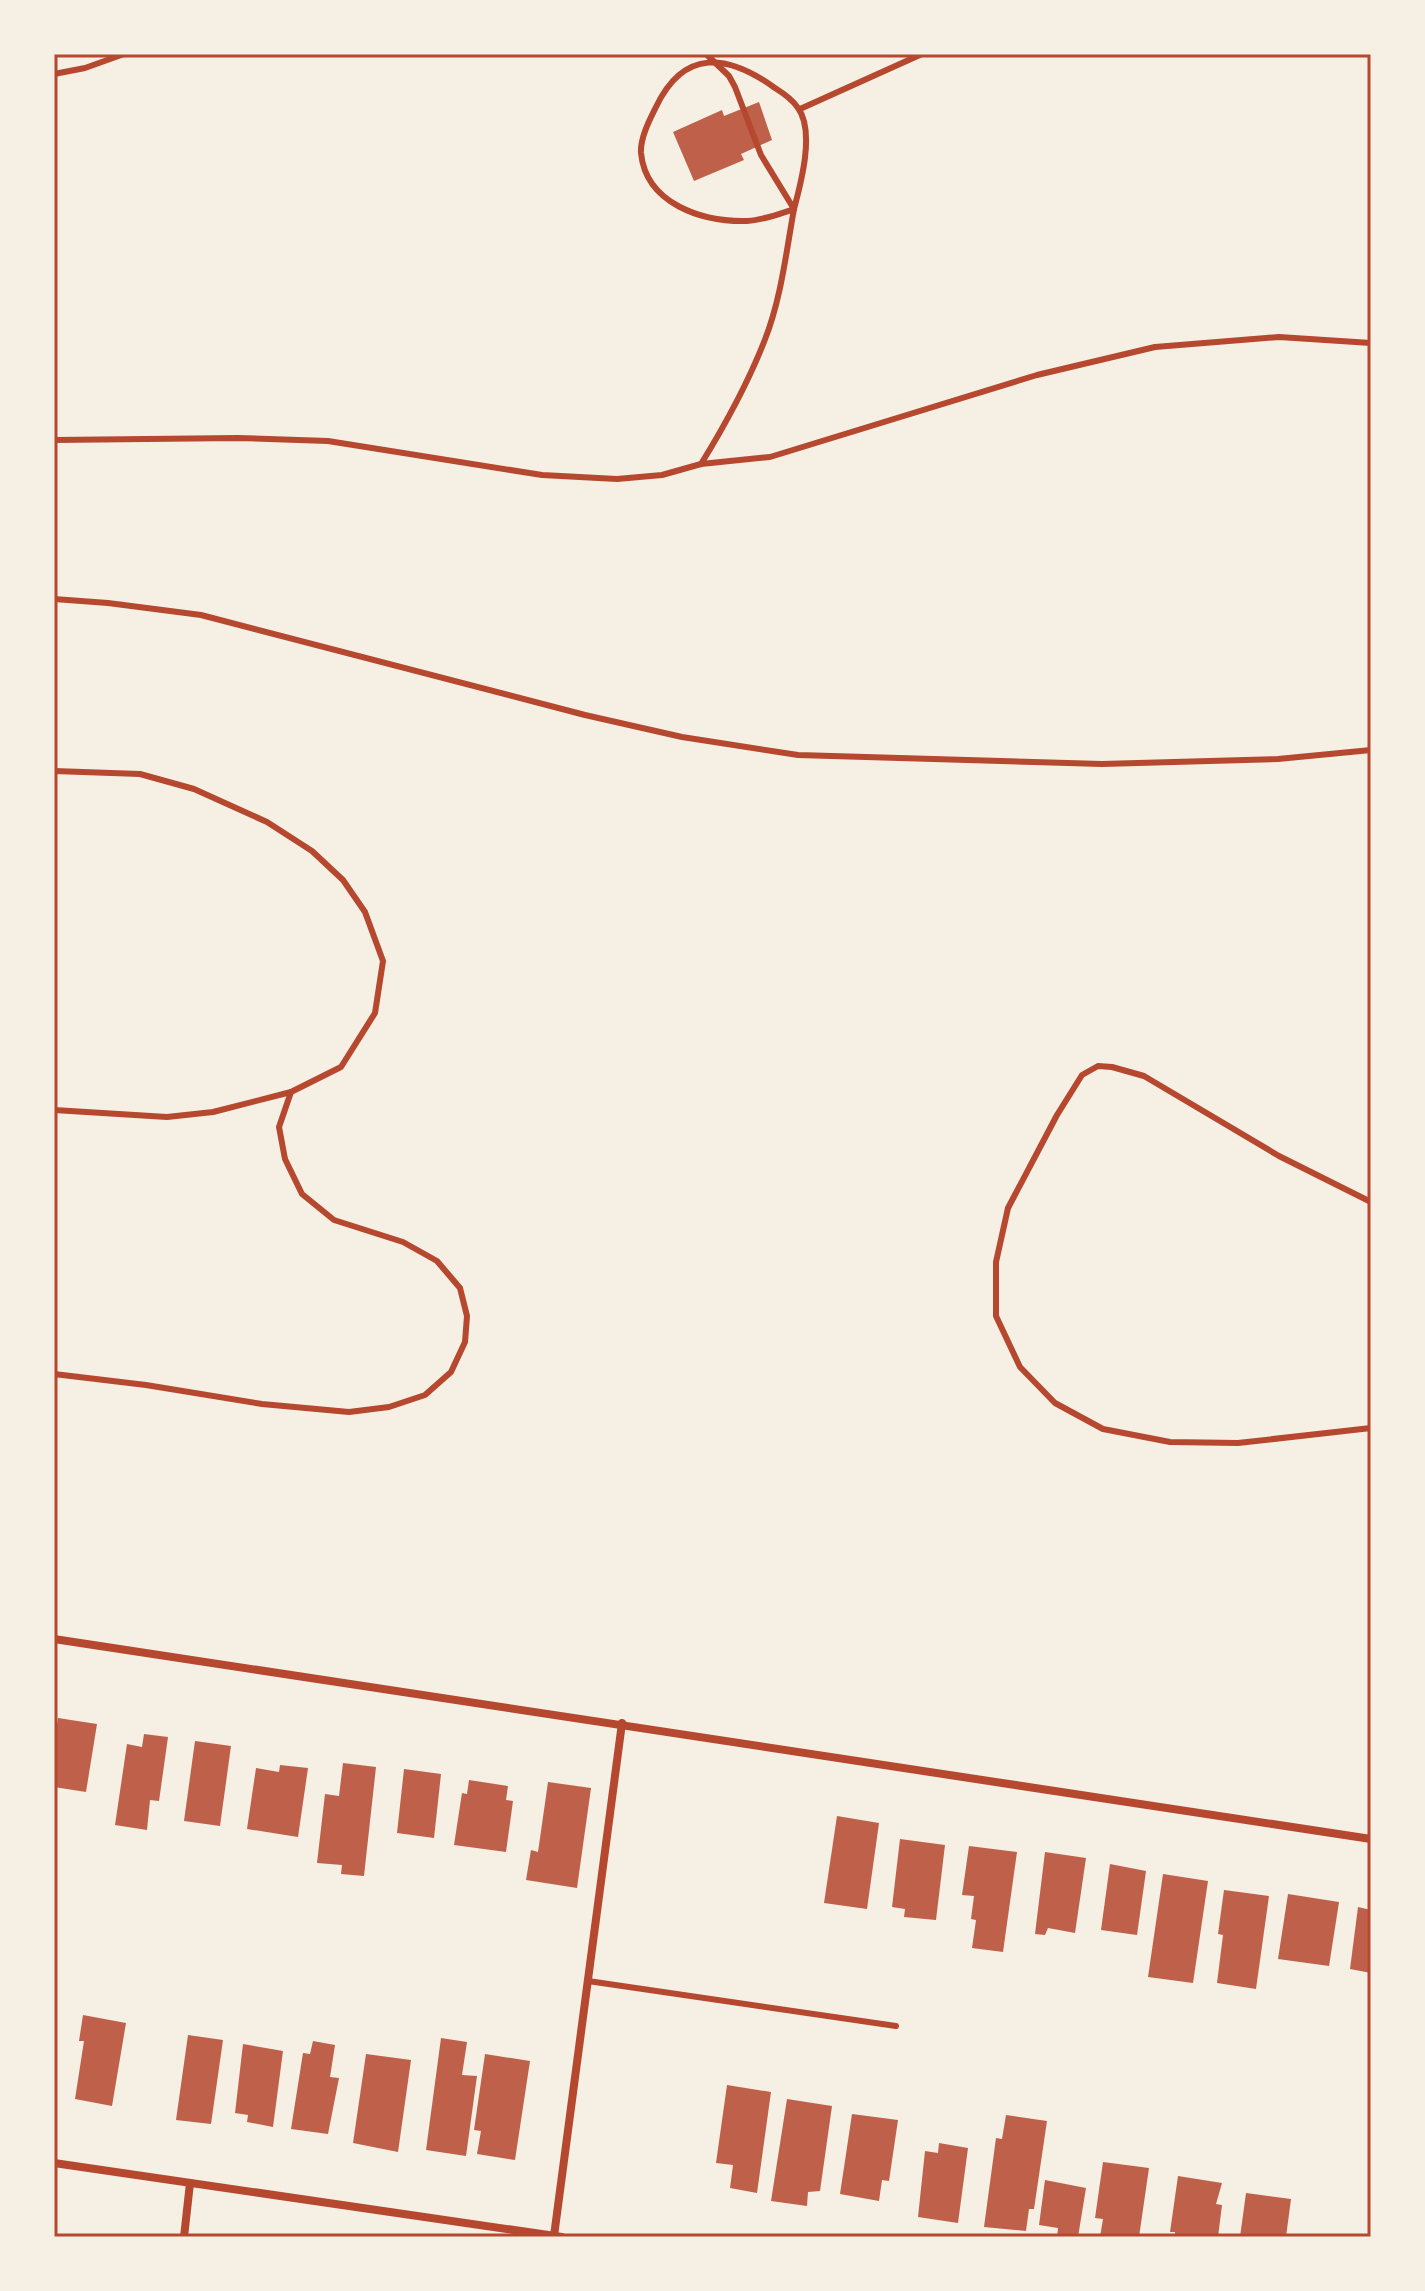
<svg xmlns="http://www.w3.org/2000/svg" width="1425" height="2291" viewBox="0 0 1425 2291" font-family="'Exo 2',sans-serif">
  <rect width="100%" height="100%" fill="#f6efe4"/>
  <g fill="#bf614a">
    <polygon points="759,102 772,140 741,154 744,160 694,181 673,132 722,110 724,116"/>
    <polygon points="58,1718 97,1724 86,1792 54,1787 54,1744"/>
    <polygon points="144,1734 168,1737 159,1801 150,1800 147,1830 115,1825 127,1744 142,1747"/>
    <polygon points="195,1741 231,1746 220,1826 184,1821"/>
    <polygon points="343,1763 376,1767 364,1876 341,1874 342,1865 317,1863 325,1794 339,1796"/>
    <polygon points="280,1765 308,1768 298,1837 247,1829 256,1768 279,1772"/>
    <polygon points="404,1769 441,1774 434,1838 397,1833"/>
    <polygon points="469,1780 508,1786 506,1800 513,1801 506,1852 454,1845 462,1793 467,1794"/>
    <polygon points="548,1782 591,1788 577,1888 526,1880 531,1850 538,1852"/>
    <polygon points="837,1816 879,1823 867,1909 824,1903"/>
    <polygon points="900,1839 945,1845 936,1920 904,1917 905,1909 892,1907"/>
    <polygon points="969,1846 1017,1852 1003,1952 972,1948 976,1920 971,1919 974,1896 962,1895"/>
    <polygon points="1045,1852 1086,1858 1075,1933 1048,1928 1045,1935 1035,1934"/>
    <polygon points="1110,1864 1146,1871 1137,1935 1101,1930"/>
    <polygon points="1163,1874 1208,1881 1193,1983 1148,1977"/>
    <polygon points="1224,1890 1269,1896 1256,1989 1217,1983 1223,1935 1218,1934"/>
    <polygon points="1288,1894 1339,1902 1329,1966 1278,1959"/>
    <polygon points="1358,1907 1371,1910 1371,1973 1350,1969"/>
    <polygon points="83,2015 126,2023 112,2106 75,2099 84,2041 79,2041"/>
    <polygon points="188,2035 223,2040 211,2124 176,2120"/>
    <polygon points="441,2038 467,2042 462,2075 477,2076 466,2156 426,2150"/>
    <polygon points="313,2041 335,2045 330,2077 339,2078 328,2134 291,2129 303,2053 310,2054"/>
    <polygon points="243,2044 283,2051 273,2127 247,2122 248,2115 235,2113"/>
    <polygon points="366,2054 411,2060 398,2152 353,2143"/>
    <polygon points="485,2054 530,2061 515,2160 477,2154 481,2131 474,2130"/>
    <polygon points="727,2085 771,2092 757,2193 730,2188 733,2165 716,2163"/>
    <polygon points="787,2099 832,2106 820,2191 808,2192 807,2206 771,2201"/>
    <polygon points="852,2114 898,2120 889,2181 882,2180 879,2201 840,2194"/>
    <polygon points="1006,2115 1047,2121 1034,2209 1029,2209 1026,2231 984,2227 996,2138 1002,2139"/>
    <polygon points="939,2143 968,2148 958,2223 918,2217 925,2151 938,2153"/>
    <polygon points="1103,2162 1149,2168 1139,2237 1100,2237 1103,2219 1095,2218"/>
    <polygon points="1178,2176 1222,2183 1216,2204 1222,2205 1218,2237 1175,2237 1175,2232 1170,2232"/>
    <polygon points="1045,2180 1086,2188 1078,2237 1057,2237 1058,2228 1039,2225"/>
    <polygon points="1246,2193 1291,2199 1286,2237 1240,2237"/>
  </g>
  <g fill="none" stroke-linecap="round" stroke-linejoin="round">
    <g stroke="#b5482f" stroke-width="6">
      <polyline points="706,54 729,76 735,87 761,155 794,209"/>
      <polyline points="54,74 85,68 124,54"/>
      <polyline points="800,109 922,54"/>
      <polyline points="54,440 238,438 328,441 542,475 617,479 662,475 701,464 770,457 1037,375 1155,347 1279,337 1371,343"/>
      <path d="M701,464C725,425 747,385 764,342C781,300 786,253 794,209C779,214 764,220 747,221C702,222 646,204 641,153C640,138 650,119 656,107C684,48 728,54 775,88C783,93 793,100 798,108C815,131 801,183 794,209"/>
      <polyline points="54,599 108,603 201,615 585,715 682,737 798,755 1102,764 1278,759 1371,750"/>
      <polyline points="54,771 140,774 194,789 267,822 312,851 343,880 365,912 383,961 375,1013 341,1067 291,1092 213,1112 167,1117 54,1110"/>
      <polyline points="1371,1202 1279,1156 1144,1076 1112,1067 1098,1066 1082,1075 1057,1115 1008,1208 996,1262 996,1316 1020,1367 1055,1403 1103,1429 1170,1442 1238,1443 1371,1428"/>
      <polyline points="54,1374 146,1385 262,1404 349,1412 389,1407 425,1395 451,1372 465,1342 467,1316 460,1288 437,1261 403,1242 334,1220 302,1194 285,1159 279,1127 291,1092"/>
      <polyline points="588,1981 896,2026"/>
    </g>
    <g stroke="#b5482f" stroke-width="8">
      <polyline points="54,1639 1371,1839"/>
      <polyline points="54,2163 562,2237"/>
      <polyline points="554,2236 622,1723"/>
      <polyline points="184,2237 190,2183"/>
    </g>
  </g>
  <rect width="1425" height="2291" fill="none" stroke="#f6efe4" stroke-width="112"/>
  <rect x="56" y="56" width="1313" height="2179" fill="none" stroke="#b5482f" stroke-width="3"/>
</svg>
